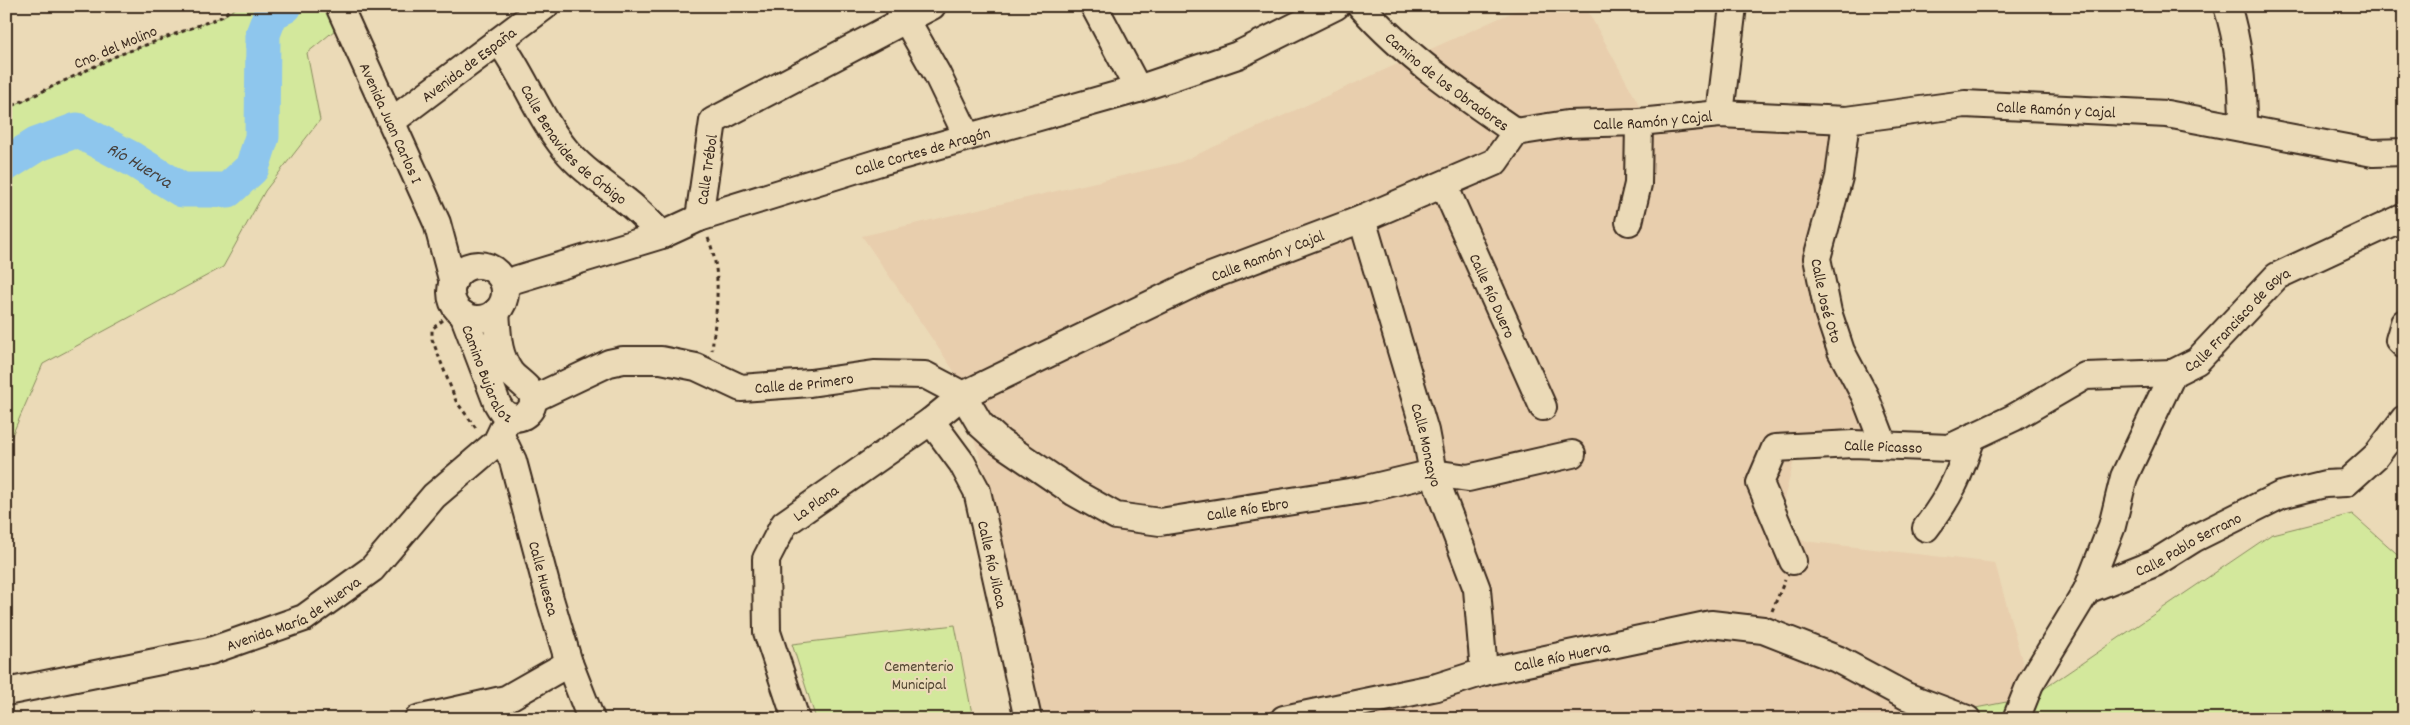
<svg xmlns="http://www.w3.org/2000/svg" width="2410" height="725" viewBox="0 0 2410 725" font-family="Dekko,sans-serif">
  <rect width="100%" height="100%" fill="#ebdab7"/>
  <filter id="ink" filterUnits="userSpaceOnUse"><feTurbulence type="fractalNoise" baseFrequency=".02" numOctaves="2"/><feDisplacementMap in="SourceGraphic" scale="10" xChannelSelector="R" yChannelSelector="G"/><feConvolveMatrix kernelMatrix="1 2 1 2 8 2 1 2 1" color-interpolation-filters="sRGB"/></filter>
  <g filter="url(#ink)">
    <polygon fill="#e8cead" points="1526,6 1585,6 1648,121 1839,118 1807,249 1890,440 1796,453 1779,518 1803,541 1995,563 2032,697 1919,719 1023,719 1002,533 954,371 862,236 1178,163"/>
    <g fill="#d3e89c" stroke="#87895d">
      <polygon points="239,6 352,6 346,21 307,53 320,120 265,191 223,267 43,364 6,449 6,109 116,56 224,16"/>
      <polygon points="2352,514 2404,560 2404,719 1919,719 2032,697 2272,534"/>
      <polygon points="955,625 973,719 816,719 792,644"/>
    </g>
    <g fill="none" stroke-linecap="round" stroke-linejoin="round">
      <path stroke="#8ec6ed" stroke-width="35" id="s1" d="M6,164L36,145L77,130L132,159L182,190H228L252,168L262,137L263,34L271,13L285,6"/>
      <defs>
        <g id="minor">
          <path id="s2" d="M339,6L437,223L453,283"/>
          <polyline points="1094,6 1138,89"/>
          <path id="s3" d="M1361,6C1405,56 1462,95 1516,132"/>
          <path d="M2227,6C2240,46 2243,87 2243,128"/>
          <polyline points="899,7 937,74 967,136"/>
          <path id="s4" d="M499,41C524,75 538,116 565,149C582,170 605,184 626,201C639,211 650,223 662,235"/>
          <polyline points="1720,114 1733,6"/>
          <path id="s5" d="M1846,120L1839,177L1817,258L1828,312L1841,351L1865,396L1884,445"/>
          <path id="s6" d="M392,121L545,6"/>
          <path id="s7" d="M1444,185L1543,407"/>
          <path id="s8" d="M699,218L713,121L932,6"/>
          <path id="s9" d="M1362,219L1425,431L1433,473L1477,589L1484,672"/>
          <polyline points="1629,222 1638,184 1639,122"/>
          <circle cx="478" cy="292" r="27"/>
          <path id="s10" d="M504,283L662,235L699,218L880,162L1138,89L1238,55L1336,6"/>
          <path id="s11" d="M463,314L497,403C501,410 503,414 511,417C522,421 535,410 533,398C531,388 516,380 510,372C497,353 498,335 496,312"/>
          <polyline points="2404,323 2399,340 2404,345"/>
          <path id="s12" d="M963,395L980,424L1000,442L1075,493L1116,516L1160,522L1362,490L1433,473L1468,478L1572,454"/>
          <path id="s13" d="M533,399L609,363L623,360H661L696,367L741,388L810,383L874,374L925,375L963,395"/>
          <path id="s14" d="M931,421L962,463L977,491L1028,719"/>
          <path id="s15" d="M501,436L513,461L550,599L569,663L591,719"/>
          <path d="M1926,528C1951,495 1959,476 1972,437"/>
          <path id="s16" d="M1793,561L1760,483L1775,448L1853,444L1949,448L2013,418L2085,376L2173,373"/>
          <path id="s17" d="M2087,590L2112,526L2124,477L2173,373L2197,361L2277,276L2404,217"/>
          <path id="s18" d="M6,692L210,651L304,618L372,569L434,496L496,443L509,416"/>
          <polyline points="418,719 506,699 569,663"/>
          <path id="s19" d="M796,719L767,632L766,559L784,524L931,421L963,395L1203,279L1362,219L1495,162L1516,132L1567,124L1639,122L1720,114L1846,120L1965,104L2167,114L2373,153L2404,152"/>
          <path id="s20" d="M1284,719L1437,687L1484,672L1711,624L1763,630L1837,659L1906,696L1967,719"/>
          <path id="s21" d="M2016,719L2030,684L2087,590L2155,563L2195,538L2281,495L2325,484L2346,483L2376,456L2404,419"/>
        </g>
      </defs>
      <use href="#minor" stroke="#3b2a1e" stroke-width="30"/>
      <g stroke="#3b2a1e" stroke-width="3" stroke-dasharray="4 4" stroke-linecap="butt">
        <polyline points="6,109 116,56 224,16 232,6"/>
        <path d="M708,238C723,274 716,312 712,350"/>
        <polyline points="443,320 432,329 432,339 456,401 478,431"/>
        <polyline points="1772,611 1785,580"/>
      </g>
      <use href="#minor" stroke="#ebdab7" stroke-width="26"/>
    </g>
  </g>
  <g text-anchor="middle" stroke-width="4.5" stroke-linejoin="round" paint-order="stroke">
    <g font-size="16" fill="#3b2a1e" stroke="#ebdab7">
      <text transform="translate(115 46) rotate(-23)" y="6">Cno. del Molino</text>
      <text dy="6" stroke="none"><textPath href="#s6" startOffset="95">Avenida de España</textPath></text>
      <text dy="6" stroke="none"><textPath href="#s3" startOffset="115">Camino de los Obradores</textPath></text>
      <text dy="6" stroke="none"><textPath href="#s19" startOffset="1585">Calle Ramón y Cajal</textPath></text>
      <text dy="6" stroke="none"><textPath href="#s19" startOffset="1180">Calle Ramón y Cajal</textPath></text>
      <text dy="6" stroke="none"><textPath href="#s2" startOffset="128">Avenida Juan Carlos I</textPath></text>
      <text dy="6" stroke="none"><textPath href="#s4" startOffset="129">Calle Benavides de Órbigo</textPath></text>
      <text dy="6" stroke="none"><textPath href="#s10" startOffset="439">Calle Cortes de Aragón</textPath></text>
      <text dy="6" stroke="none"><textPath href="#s8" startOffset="49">Calle Trébol</textPath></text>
      <text dy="6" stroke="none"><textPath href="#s19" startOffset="760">Calle Ramón y Cajal</textPath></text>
      <text dy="6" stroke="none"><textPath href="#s7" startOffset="121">Calle Río Duero</textPath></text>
      <text dy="6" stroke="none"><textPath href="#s5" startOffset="185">Calle José Oto</textPath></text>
      <text dy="6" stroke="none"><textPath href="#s17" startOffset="319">Calle Francisco de Goya</textPath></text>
      <text dy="6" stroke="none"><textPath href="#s11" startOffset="64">Camino Bujaraloz</textPath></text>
      <text dy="6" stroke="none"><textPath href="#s13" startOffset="285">Calle de Primero</textPath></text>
      <text dy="6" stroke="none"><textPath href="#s9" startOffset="235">Calle Moncayo</textPath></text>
      <text dy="6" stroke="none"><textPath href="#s16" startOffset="231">Calle Picasso</textPath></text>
      <text dy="6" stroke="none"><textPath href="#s19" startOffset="242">La Plana</textPath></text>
      <text dy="6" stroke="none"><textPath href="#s12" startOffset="331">Calle Río Ebro</textPath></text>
      <text dy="6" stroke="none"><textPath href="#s21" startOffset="259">Calle Pablo Serrano</textPath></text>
      <text dy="6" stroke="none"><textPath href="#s14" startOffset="159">Calle Río Jiloca</textPath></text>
      <text dy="6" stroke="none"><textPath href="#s15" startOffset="149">Calle Huesca</textPath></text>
      <text dy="6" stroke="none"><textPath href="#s18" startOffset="300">Avenida María de Huerva</textPath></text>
      <text dy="6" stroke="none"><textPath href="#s20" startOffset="285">Calle Río Huerva</textPath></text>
    </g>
    <g font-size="16" fill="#524631" stroke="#ebdab7">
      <text x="919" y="671">Cementerio<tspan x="919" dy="18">Municipal</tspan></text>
    </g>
    <g font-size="18" font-style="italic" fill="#47413d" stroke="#ebdab7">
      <text dy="6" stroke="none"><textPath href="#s1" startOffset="151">Río Huerva</textPath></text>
    </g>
  </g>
  <rect width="2410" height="725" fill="none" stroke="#ebdab7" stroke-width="25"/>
  <rect x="12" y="12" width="2385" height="700" fill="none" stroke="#3b2a1e" stroke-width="2" filter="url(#ink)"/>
</svg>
